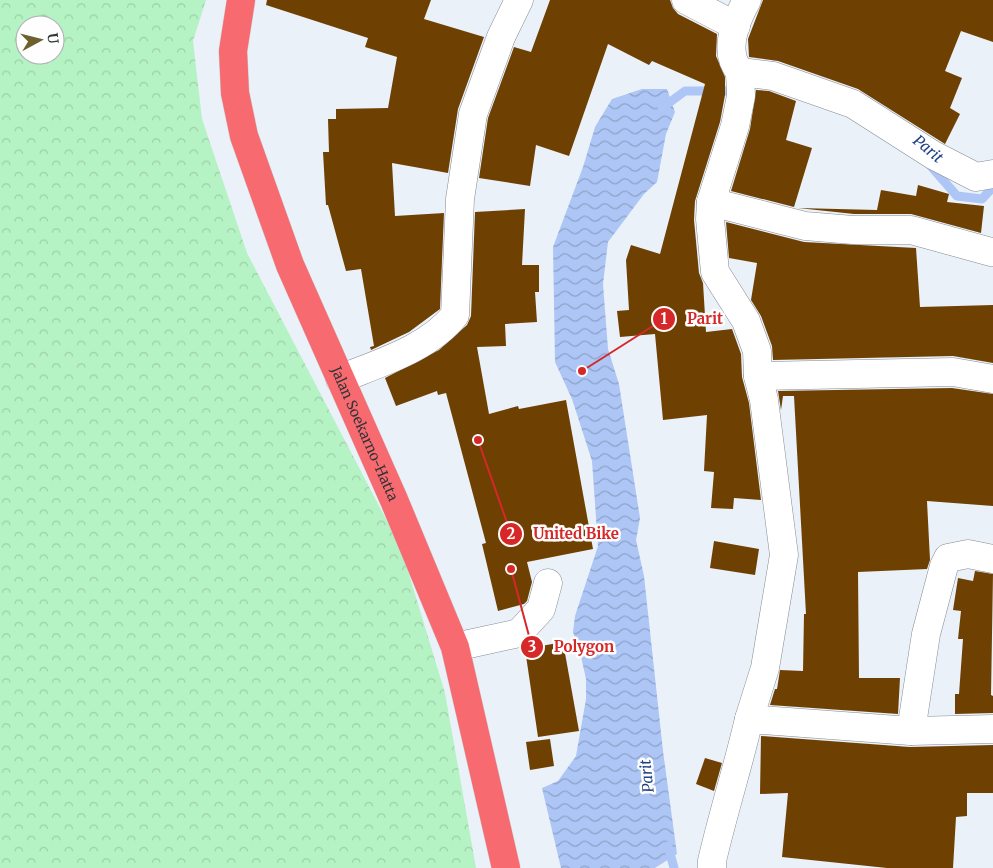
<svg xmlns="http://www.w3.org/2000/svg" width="993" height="868" viewBox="0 0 993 868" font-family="Merriweather,serif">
  <defs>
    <pattern id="forest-crowns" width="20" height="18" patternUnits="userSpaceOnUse" patternTransform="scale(1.25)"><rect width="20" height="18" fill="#b5f2c4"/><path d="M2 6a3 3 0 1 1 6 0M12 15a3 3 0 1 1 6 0" fill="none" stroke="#9cd0a9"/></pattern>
    <pattern id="water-waves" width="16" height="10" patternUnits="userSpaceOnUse" patternTransform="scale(1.25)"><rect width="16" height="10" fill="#adc6f6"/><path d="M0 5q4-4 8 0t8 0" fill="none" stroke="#8da2c8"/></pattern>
  </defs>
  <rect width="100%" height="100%" fill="#ebf1f9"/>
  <path fill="url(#forest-crowns)" fill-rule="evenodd" d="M0,0H206L193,41L202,119L247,253L401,548L445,693L476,868H0ZM25,25H55V55H25Z"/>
  <polygon fill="url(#water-waves)" points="642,89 667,89 675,112 666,134 657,182 644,194 608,242 603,284 608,349 619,384 640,518 636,540 644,576 663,751 677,854 655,868 561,868 542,788 558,781 576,756 586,699 586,679 580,652 573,632 575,616 598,546 592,461 572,399 555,362 553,247 583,167 595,127 612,99"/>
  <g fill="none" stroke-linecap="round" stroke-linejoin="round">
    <g stroke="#adc6f6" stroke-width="9">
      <polyline points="662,108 685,91 735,91 738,89"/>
      <polyline points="929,164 957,196 982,199 993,187"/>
      <polyline points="668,846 674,868"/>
    </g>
  </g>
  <g fill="#6e4103">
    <polygon points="267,0 431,0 424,19 484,37 458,109 448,173 392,163 395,216 444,213 440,309 409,332 371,350 370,347 374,346 361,269 346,271 328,205 326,205 323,152 329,152 328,119 336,119 336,109 388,108 397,57 365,47 368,38 266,5"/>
    <polygon points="550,0 670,0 673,8 678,14 717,34 716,56 725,77 725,95 720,122 695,201 694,220 699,273 703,283 706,332 732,329 741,354 742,377 749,403 761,500 734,498 733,509 711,508 714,472 704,471 707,415 663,420 655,334 620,337 617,311 629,310 626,260 631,245 660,254 705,84 652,61 649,65 608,44 569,156 536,145 530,186 479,178 488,118 514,47 531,52"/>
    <polygon points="763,0 993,0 993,42 961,31 945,71 962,78 950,108 960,114 945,144 858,89 778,61 749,57 748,39"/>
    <polygon points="756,90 769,91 796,101 786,140 812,148 794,207 731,191 750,129"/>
    <polygon points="918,185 949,194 947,202 984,206 981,233 911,214 854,214 798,208 877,210 881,190 916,196"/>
    <polygon points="525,209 522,265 539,265 539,292 535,292 537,322 505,324 506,346 477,347 489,414 518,406 519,409 566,400 593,549 527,562 532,582 527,601 524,604 498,611 482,544 486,543 446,393 438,395 437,391 396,406 385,378 439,350 467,325 471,316 475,212"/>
    <polygon points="726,222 804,242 916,248 920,307 993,305 993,363 953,356 773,360 772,346 761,316 751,300 757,263 729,258"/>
    <polygon points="952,388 993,394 993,506 927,501 930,560 927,569 858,572 859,678 900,678 898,714 770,705 775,689 777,689 780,670 803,671 804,614 806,614 794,396 783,396 781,410 778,391"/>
    <polygon points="714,541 759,549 755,575 710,568"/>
    <polygon points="975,571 993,574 991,695 993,696 993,713 955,714 955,694 959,694 963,639 958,639 961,611 953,610 958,578 973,581"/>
    <polygon points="563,642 579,731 538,737 525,649"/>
    <polygon points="761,736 910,747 993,745 993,793 967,793 967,816 956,817 953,868 887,868 782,857 788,793 760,794"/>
    <polygon points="550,739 554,766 530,770 526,742"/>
    <polygon points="705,758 722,763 714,791 696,784"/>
  </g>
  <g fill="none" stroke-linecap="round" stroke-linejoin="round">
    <defs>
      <g id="minor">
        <polyline points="686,0 736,26"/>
        <path d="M740,72C722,51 736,20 747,0"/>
        <polyline points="711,202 805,226 853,230 911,230 991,252"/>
        <polyline points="758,376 757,351 746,321 715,272 710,219 711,202 735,126 741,96 740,72 773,76 853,104 933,155 976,177 993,174"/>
        <path d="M340,379C379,363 428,349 455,315L460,199L473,114L501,37L519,0"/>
        <polyline points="455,647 519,633 541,609 548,583"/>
        <polyline points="749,719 765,668 784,555 764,400 758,376 953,372 993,379"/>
        <polyline points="911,731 926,634 944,566 948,558 968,554 993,559"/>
        <path d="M712,868V861C723,813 738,767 749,719L911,731L993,729"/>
      </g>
      <g id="highway">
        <path id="s1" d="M241,0L233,51L235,93L244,136L290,265L394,500L455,647L506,868"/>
      </g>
    </defs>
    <use href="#minor" stroke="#868b93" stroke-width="29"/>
    <use href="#highway" stroke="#cececf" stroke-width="29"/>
    <use href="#minor" stroke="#fff" stroke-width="28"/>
    <use href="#highway" stroke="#f66a70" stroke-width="28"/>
  </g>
  <g text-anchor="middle" stroke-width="5" stroke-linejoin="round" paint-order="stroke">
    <g font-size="14" fill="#323437" stroke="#fefefe">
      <text dy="5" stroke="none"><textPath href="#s1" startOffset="459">Jalan Soekarno-Hatta</textPath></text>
    </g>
    <g font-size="15" font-style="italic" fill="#224186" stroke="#fefefe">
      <text transform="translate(928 149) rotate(40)" y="5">Parit</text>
      <text transform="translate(647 776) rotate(-96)" y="5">Parit</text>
    </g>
  </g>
  <path fill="none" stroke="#d62828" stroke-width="2" d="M582 371L664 319M478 440L511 534M511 569L532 647"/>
  <g fill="#d62828" stroke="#fefefe" stroke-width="2">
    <circle cx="582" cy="371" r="5"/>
    <circle cx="478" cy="440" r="5"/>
    <circle cx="511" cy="569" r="5"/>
    <circle cx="664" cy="319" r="12"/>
    <circle cx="511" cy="534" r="12"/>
    <circle cx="532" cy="647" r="12"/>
  </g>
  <g font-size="15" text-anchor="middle" font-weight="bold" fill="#fff">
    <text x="664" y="324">1</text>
    <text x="511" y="539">2</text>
    <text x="532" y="652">3</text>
  </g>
  <g font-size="15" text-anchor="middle" font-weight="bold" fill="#d62828" stroke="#fefefe" stroke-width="5" stroke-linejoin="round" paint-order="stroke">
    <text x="705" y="324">Parit</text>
    <text x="576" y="539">United Bike</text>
    <text x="584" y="652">Polygon</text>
  </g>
  <g transform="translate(40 40) rotate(83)"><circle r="24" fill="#fefefe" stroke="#acadae"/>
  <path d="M0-4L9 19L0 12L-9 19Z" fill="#6e612e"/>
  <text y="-8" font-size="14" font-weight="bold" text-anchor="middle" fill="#323437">U</text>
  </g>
</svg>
